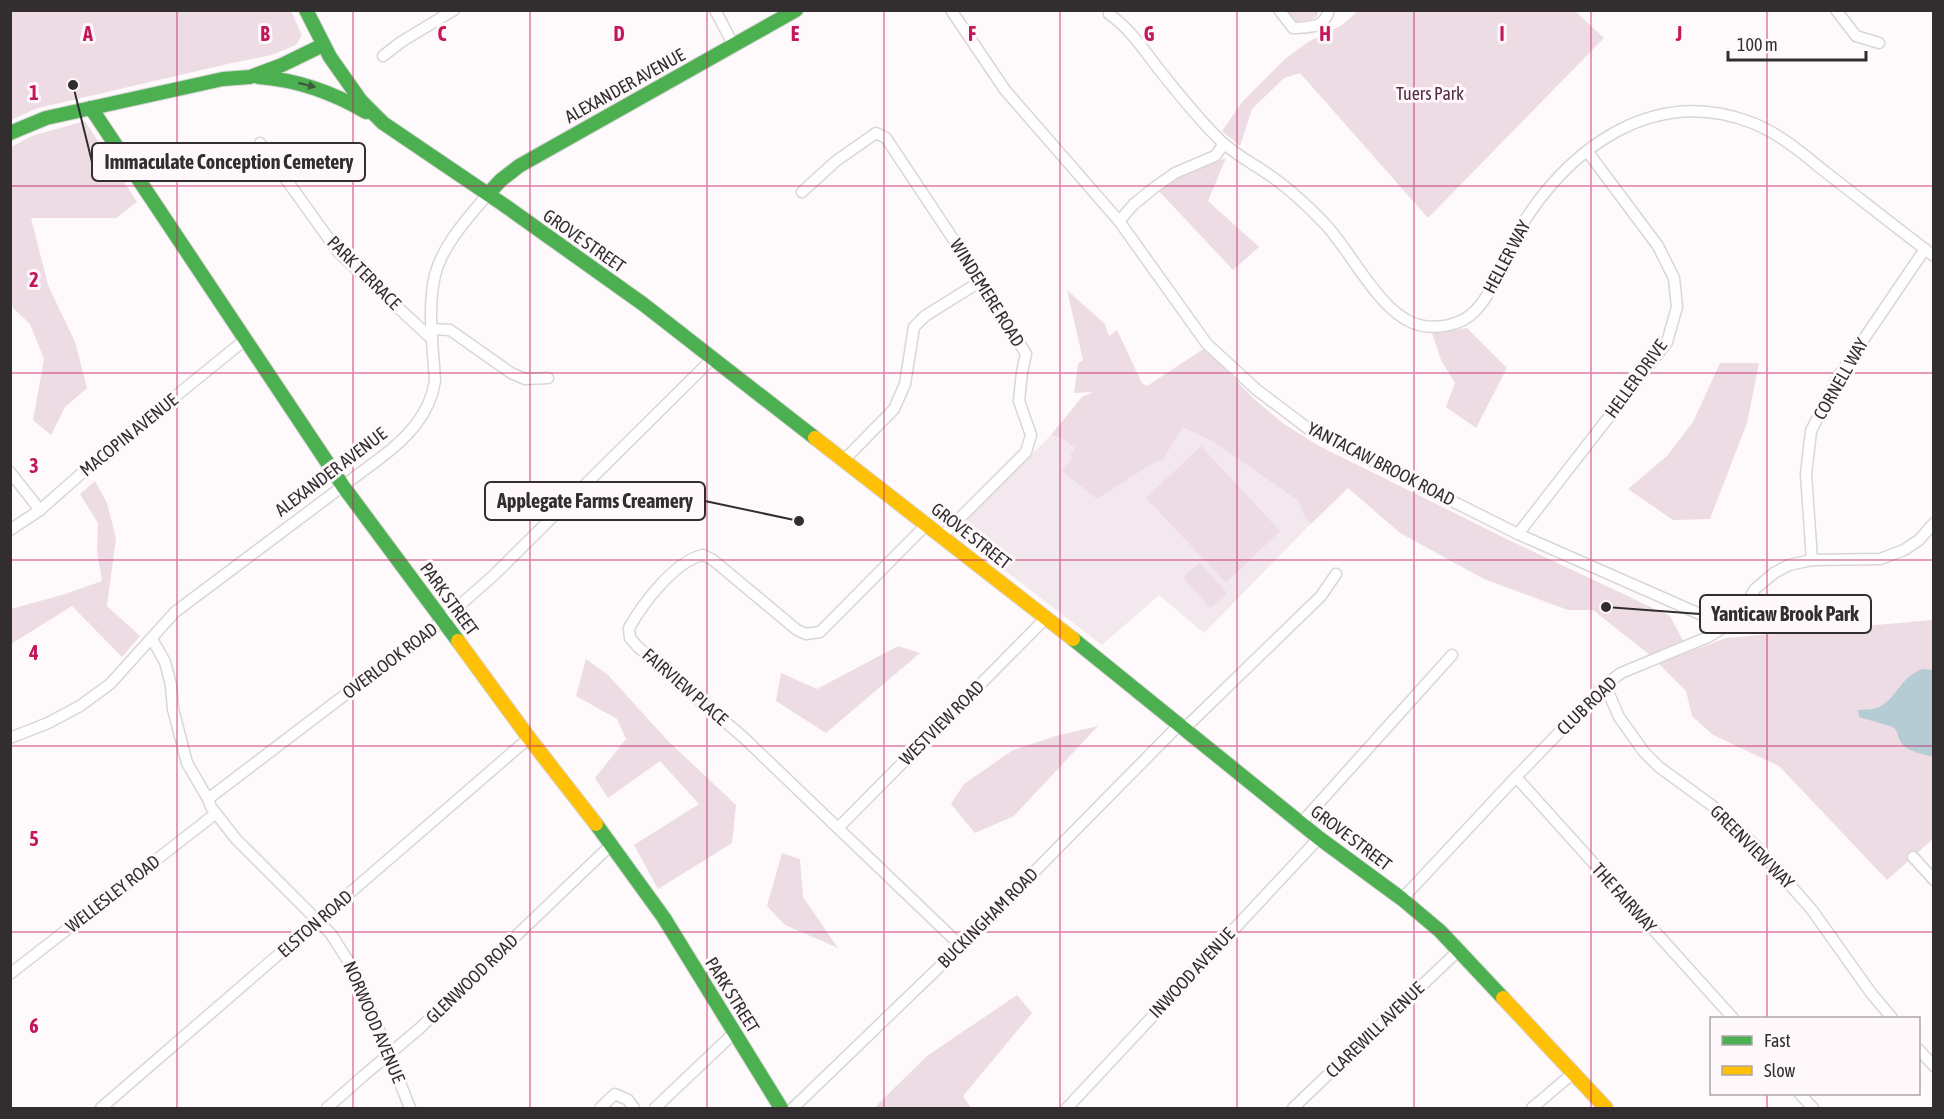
<svg xmlns="http://www.w3.org/2000/svg" width="1944" height="1119" viewBox="0 0 1944 1119" font-family="'Asap Condensed',sans-serif">
  <rect width="100%" height="100%" fill="#fef9fb"/>
  <polygon fill="#f3e8ee" points="1183,412 1330,504 1204,633 1159,595 1102,645 955,532 1051,435"/>
  <g fill="#eedce5">
    <polygon points="11,10 291,11 302,35 296,45 272,55 232,63 38,108 11,120"/>
    <polygon points="1287,11 1318,11 1317,16 1305,24 1297,24"/>
    <polygon points="1358,11 1575,11 1604,38 1428,218 1300,73 1284,78 1252,109 1240,146 1222,131 1243,101 1285,59 1308,42 1342,25"/>
    <polygon points="85,121 137,202 116,218 31,218 48,285 75,342 87,388 65,407 51,435 33,420 44,359 30,324 13,308 11,301 11,147 32,136"/>
    <polygon points="1226,158 1208,201 1259,247 1233,270 1158,190 1188,172"/>
    <polygon points="1067,290 1105,324 1109,336 1117,330 1142,383 1147,386 1205,348 1254,399 1284,424 1319,446 1511,541 1670,616 1689,652 1726,638 1933,620 1933,839 1887,880 1779,766 1713,735 1692,716 1686,691 1651,656 1593,610 1568,610 1484,579 1400,533 1348,488 1311,524 1304,516 1299,501 1212,441 1183,427 1163,459 1153,463 1097,499 1062,471 1073,457 1070,454 1075,448 1062,438 1051,435 1082,397 1093,392 1074,393 1078,364 1083,360"/>
    <polygon points="1467,328 1507,368 1476,428 1446,407 1455,383 1441,360 1432,333"/>
    <polygon points="1720,363 1759,363 1747,423 1710,519 1673,520 1628,489 1667,456 1693,422"/>
    <polygon points="1201,446 1280,531 1226,583 1146,498"/>
    <polygon points="95,481 107,503 116,538 107,606 140,636 122,657 72,606 11,644 11,609 65,594 102,581 97,551 98,523 80,494"/>
    <polygon points="1200,563 1227,593 1210,608 1183,577"/>
    <polygon points="898,646 920,653 826,733 776,701 781,673 817,689"/>
    <polygon points="586,659 608,675 668,741 736,805 732,843 658,889 634,845 699,804 660,761 608,798 595,778 626,739 617,719 576,696"/>
    <polygon points="1098,726 1014,816 975,833 951,804 964,784 1013,750 1056,736"/>
    <polygon points="782,853 800,859 803,897 838,948 785,925 767,906"/>
    <polygon points="1017,995 1032,1013 963,1096 971,1108 875,1108 879,1103 927,1056"/>
  </g>
  <path fill="#b5ccd4" d="M1923,669L1933,670V757C1924,754 1909,752 1902,744C1897,738 1899,732 1893,727L1859,717L1858,710C1866,709 1873,711 1881,706C1898,696 1901,676 1923,669Z"/>
  <g fill="none" stroke-linecap="round" stroke-linejoin="round">
    <defs>
      <g id="street">
        <polyline points="715,10 734,46"/>
        <polyline points="951,10 1005,90 1119,221 1207,344 1257,390 1310,430 1518,534 1727,626"/>
        <path d="M1279,10L1293,28C1309,27 1324,29 1329,10"/>
        <polyline points="1836,10 1856,36 1879,43"/>
        <path d="M1109,14C1129,28 1142,47 1157,67C1178,93 1198,119 1222,142C1236,155 1252,163 1268,174C1289,188 1308,206 1326,225C1351,252 1379,310 1413,323C1433,331 1461,326 1475,311C1495,291 1503,257 1517,233C1566,150 1651,85 1750,122C1780,133 1804,155 1828,174C1863,201 1898,229 1934,256"/>
        <polyline points="383,56 401,42 454,10"/>
        <polyline points="260,143 339,253 432,339"/>
        <polyline points="802,192 836,161 876,133 886,138 981,281 1026,354 1022,372 1019,401 1031,435 1026,452 942,536"/>
        <polyline points="1119,221 1134,204 1155,187 1175,173 1215,156 1224,144"/>
        <polyline points="432,329 450,330 511,373 525,379 548,378"/>
        <polyline points="845,459 894,409 905,384 914,327 925,316 981,281"/>
        <polyline points="10,472 40,510"/>
        <path d="M927,524L820,632L806,634L797,630L713,560L703,555C675,561 643,603 629,628L630,638L638,647L743,737L961,946"/>
        <polyline points="10,530 40,510 92,464 246,339"/>
        <polyline points="1518,534 1667,342 1677,307 1674,278 1658,246 1587,151"/>
        <polyline points="1812,560 1806,474 1811,431 1838,377 1925,249"/>
        <polyline points="152,639 165,662 171,685 173,709 187,763 208,799 211,807 236,839 331,934 357,975 410,1108"/>
        <polyline points="1605,685 1619,717 1644,752 1659,767 1714,807 1757,847 1812,910 1871,993 1892,1018"/>
        <polyline points="1185,728 1321,596 1336,574"/>
        <path d="M10,738L48,723L80,706L110,684L175,612L379,459C406,439 430,415 435,381C433,346 427,309 435,275C443,244 468,218 488,194"/>
        <polyline points="1516,777 1733,1018"/>
        <polyline points="208,799 442,621 494,575 713,358"/>
        <polyline points="1301,823 1452,655"/>
        <polyline points="838,828 1046,618"/>
        <polyline points="1913,857 1934,880"/>
        <polyline points="1402,899 1516,777 1605,685 1621,673 1708,637 1736,620 1755,589 1774,573 1789,565 1812,560 1880,559 1904,550 1919,540 1934,523"/>
        <polyline points="10,974 215,814"/>
        <polyline points="1918,1049 1934,1066"/>
        <polyline points="1800,1094 1813,1108"/>
        <polyline points="101,1108 529,738"/>
        <polyline points="327,1108 362,1077 420,1028 612,844"/>
        <polyline points="600,1108 615,1094 628,1100 634,1108"/>
        <polyline points="655,1108 734,1033"/>
        <polyline points="793,1108 961,946 1180,724"/>
        <polyline points="1067,1108 1319,838"/>
        <polyline points="1293,1108 1458,951"/>
        <polyline points="1532,1108 1572,1074"/>
      </g>
      <g id="fast">
        <polyline points="306,10 330,57 361,101 383,123 504,205 643,304 815,438"/>
        <path d="M259,77C298,80 332,92 366,112"/>
        <polyline points="91,108 343,486 458,641"/>
        <polyline points="10,133 46,118 223,79 250,77 282,65 323,45"/>
        <polyline points="488,194 501,180 519,166 796,10"/>
        <polyline points="1073,639 1319,838 1402,899 1440,931 1503,998"/>
        <polyline points="596,824 664,918 781,1108"/>
      </g>
      <g id="slow">
        <polyline points="815,438 1073,639"/>
        <polyline points="458,641 529,738 596,824"/>
        <polyline points="1503,998 1606,1108"/>
      </g>
    </defs>
    <use href="#street" stroke="#d9d6d7" stroke-width="13"/>
    <use href="#fast" stroke="#d9d6d7" stroke-width="16"/>
    <use href="#slow" stroke="#d9d6d7" stroke-width="16"/>
    <use href="#street" stroke="#fffefe" stroke-width="10"/>
    <use href="#fast" stroke="#4caf50" stroke-width="14"/>
    <use href="#slow" stroke="#ffc107" stroke-width="14"/>
  </g>
  <defs><path id="oneway-solid" d="M-6-.8H1V-3.2L6.5 0L1 3.2V.8H-6Z" transform="scale(1.5)"/></defs>
  <use fill="#3b5b3b" href="#oneway-solid" transform="translate(307 85) rotate(14)"/>
  <path fill="none" stroke="#c2185b" stroke-width="1.5" stroke-opacity="0.55" d="M177,10V1108M353,10V1108M530,10V1108M707,10V1108M884,10V1108M1060,10V1108M1237,10V1108M1414,10V1108M1591,10V1108M1767,10V1018M10,186H1934M10,373H1934M10,560H1934M10,746H1934M10,932H1934M1767,1094V1108"/>
  <g text-anchor="middle" stroke-width="6" stroke-linejoin="round" paint-order="stroke">
    <g font-size="18" fill="#322e30" stroke="#fff8fb">
      <text transform="translate(625 86) rotate(-29)" y="6">ALEXANDER AVENUE</text>
      <text transform="translate(584 241) rotate(35)" y="6">GROVE STREET</text>
      <text transform="translate(1507 257) rotate(-62)" y="6">HELLER WAY</text>
      <text transform="translate(364 273) rotate(45)" y="6">PARK TERRACE</text>
      <text transform="translate(987 293) rotate(58)" y="6">WINDEMERE ROAD</text>
      <text transform="translate(1636 379) rotate(-54)" y="6">HELLER DRIVE</text>
      <text transform="translate(1841 379) rotate(-60)" y="6">CORNELL WAY</text>
      <text transform="translate(129 435) rotate(-39)" y="6">MACOPIN AVENUE</text>
      <text transform="translate(1381 464) rotate(27)" y="6">YANTACAW BROOK ROAD</text>
      <text transform="translate(331 472) rotate(-37)" y="6">ALEXANDER AVENUE</text>
      <text transform="translate(971 536) rotate(38)" y="6">GROVE STREET</text>
      <text transform="translate(449 599) rotate(54)" y="6">PARK STREET</text>
      <text transform="translate(390 661) rotate(-37)" y="6">OVERLOOK ROAD</text>
      <text transform="translate(685 687) rotate(41)" y="6">FAIRVIEW PLACE</text>
      <text transform="translate(1587 706) rotate(-44)" y="6">CLUB ROAD</text>
      <text transform="translate(942 723) rotate(-45)" y="6">WESTVIEW ROAD</text>
      <text transform="translate(1351 838) rotate(37)" y="6">GROVE STREET</text>
      <text transform="translate(1752 847) rotate(45)" y="6">GREENVIEW WAY</text>
      <text transform="translate(113 894) rotate(-38)" y="6">WELLESLEY ROAD</text>
      <text transform="translate(1624 898) rotate(48)" y="6">THE FAIRWAY</text>
      <text transform="translate(988 918) rotate(-45)" y="6">BUCKINGHAM ROAD</text>
      <text transform="translate(315 924) rotate(-41)" y="6">ELSTON ROAD</text>
      <text transform="translate(1192 973) rotate(-47)" y="6">INWOOD AVENUE</text>
      <text transform="translate(472 979) rotate(-44)" y="6">GLENWOOD ROAD</text>
      <text transform="translate(732 995) rotate(58)" y="6">PARK STREET</text>
      <text transform="translate(374 1022) rotate(67)" y="6">NORWOOD AVENUE</text>
      <text transform="translate(1375 1030) rotate(-44)" y="6">CLAREWILL AVENUE</text>
    </g>
    <g font-size="18" fill="#532942" stroke="#fff8fb">
      <text x="1430" y="100">Tuers Park</text>
    </g>
  </g>
  <g font-size="20" text-anchor="middle" font-weight="bold" fill="#c2185b" stroke="#fff8fb" stroke-width="6" stroke-linejoin="round" paint-order="stroke">
    <text x="88" y="41">A</text>
    <text x="265" y="41">B</text>
    <text x="442" y="41">C</text>
    <text x="619" y="41">D</text>
    <text x="795" y="41">E</text>
    <text x="972" y="41">F</text>
    <text x="1149" y="41">G</text>
    <text x="1325" y="41">H</text>
    <text x="1502" y="41">I</text>
    <text x="1679" y="41">J</text>
    <text x="34" y="100">1</text>
    <text x="34" y="287">2</text>
    <text x="34" y="473">3</text>
    <text x="34" y="660">4</text>
    <text x="34" y="846">5</text>
    <text x="34" y="1033">6</text>
  </g>
  <path fill="none" stroke="#322e30" stroke-width="2" d="M73 85L92 162M799 521L705 501M1606 607L1700 614"/>
  <g fill="#322e30" stroke="#fff8fb" stroke-width="2">
    <circle cx="73" cy="85" r="6"/>
    <circle cx="799" cy="521" r="6"/>
    <circle cx="1606" cy="607" r="6"/>
  </g>
  <g fill="#fff8fb" stroke="#322e30" stroke-width="2">
    <rect x="92" y="143" width="273" height="38" rx="6"/>
    <rect x="485" y="482" width="220" height="38" rx="6"/>
    <rect x="1700" y="595" width="171" height="38" rx="6"/>
  </g>
  <g font-size="20" text-anchor="middle" font-weight="bold" fill="#322e30">
    <text x="229" y="169">Immaculate Conception Cemetery</text>
    <text x="595" y="508">Applegate Farms Creamery</text>
    <text x="1785" y="621">Yanticaw Brook Park</text>
  </g>
  <rect width="1944" height="1119" fill="none" stroke="#322e30" stroke-width="24"/>
  <rect x="1710" y="1017" width="210" height="78" fill="#fff8fb" stroke="#ada7aa" stroke-width="1.5"/>
  <rect x="1722" y="1036" width="30" height="9" fill="#4caf50" stroke="#ada7aa" stroke-width="1.5"/>
  <text x="1764" y="1047" font-size="18" fill="#322e30">Fast</text>
  <rect x="1722" y="1066" width="30" height="9" fill="#ffc107" stroke="#ada7aa" stroke-width="1.5"/>
  <text x="1764" y="1077" font-size="18" fill="#322e30">Slow</text>
  <path d="M1728 51v9h138v-9" fill="none" stroke="#322e30" stroke-width="3"/>
  <text x="1737" y="51" font-size="18" fill="#322e30" stroke="#fff8fb" stroke-width="4.5" paint-order="stroke">100 m</text>
</svg>
